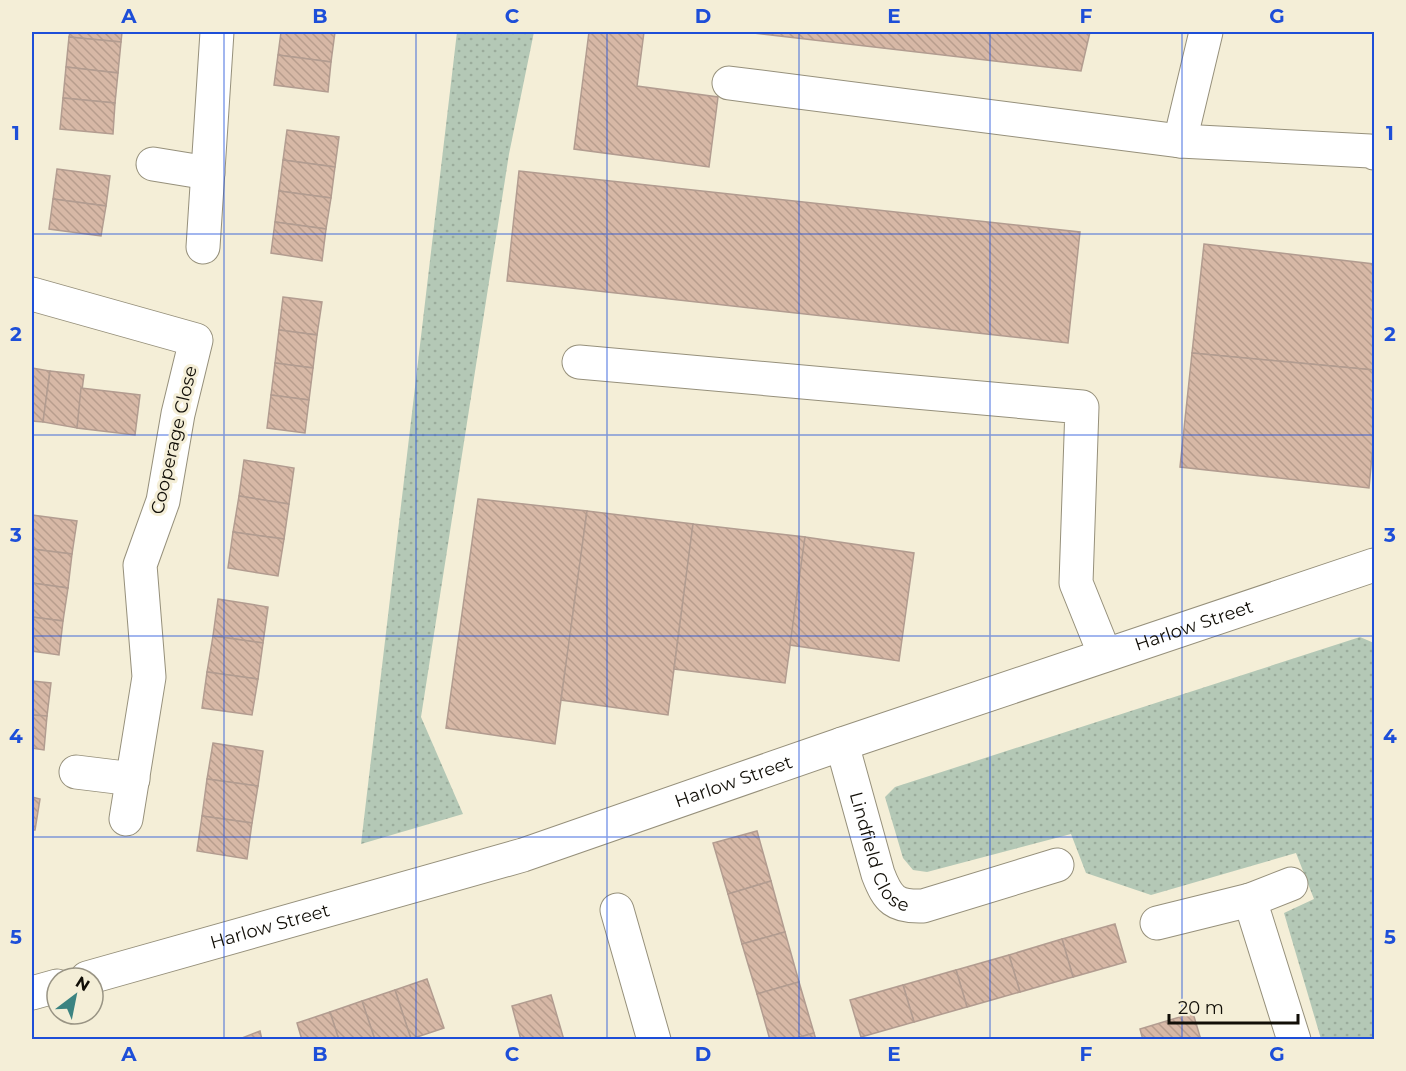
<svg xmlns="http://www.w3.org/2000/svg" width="1406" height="1071" viewBox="0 0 1406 1071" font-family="Montserrat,sans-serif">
  <defs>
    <pattern id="grass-dots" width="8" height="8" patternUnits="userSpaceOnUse" patternTransform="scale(1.5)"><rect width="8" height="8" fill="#b4c8b6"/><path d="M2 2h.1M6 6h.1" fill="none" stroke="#9aab9b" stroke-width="1.8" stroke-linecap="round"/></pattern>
    <pattern id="building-back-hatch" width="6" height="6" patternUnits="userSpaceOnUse" patternTransform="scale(1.5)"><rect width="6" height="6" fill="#d7b8a6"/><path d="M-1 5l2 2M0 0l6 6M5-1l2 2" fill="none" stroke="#b89d8d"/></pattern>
  </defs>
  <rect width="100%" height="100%" fill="#f4eed7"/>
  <g fill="url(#grass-dots)">
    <polygon points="457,32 534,32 509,154 421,717 463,814 361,844"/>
    <polygon points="1360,637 1374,643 1374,1039 1321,1039 1284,913 1314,899 1296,853 1151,895 1086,873 1071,834 927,872 913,870 903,858 885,797 895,787"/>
  </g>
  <g fill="url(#building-back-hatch)" stroke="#b29c90" stroke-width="1.5">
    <polygon points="70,32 122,32 121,42 69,37"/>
    <polygon points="281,32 335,32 331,62 278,55"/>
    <polygon points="589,32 644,32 637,86 718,97 709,167 574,149"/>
    <polygon points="745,32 1090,32 1081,71"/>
    <polygon points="69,37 121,42 118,73 66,67"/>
    <polygon points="278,55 331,62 328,92 274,85"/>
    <polygon points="66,67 118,73 115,103 63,98"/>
    <polygon points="63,98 115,103 113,134 60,129"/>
    <polygon points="287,130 339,137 335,167 283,160"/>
    <polygon points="283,160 335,167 331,198 279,191"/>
    <polygon points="57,169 110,176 106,206 53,199"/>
    <polygon points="519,171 1080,232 1068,343 507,281"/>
    <polygon points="279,191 331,198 326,229 275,222"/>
    <polygon points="53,199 106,206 101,236 49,229"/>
    <polygon points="275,222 326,229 322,261 271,253"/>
    <polygon points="1204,244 1374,264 1374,370 1192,353"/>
    <polygon points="283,297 322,302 317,335 279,330"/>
    <polygon points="279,330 317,335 313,368 275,363"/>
    <polygon points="1192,353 1374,370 1374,434 1369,488 1180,467"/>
    <polygon points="275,363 313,368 309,400 271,395"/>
    <polygon points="32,368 50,371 43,422 32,421"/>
    <polygon points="50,371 84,375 77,428 43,422"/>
    <polygon points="81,388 140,395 135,435 77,428"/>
    <polygon points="271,395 309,400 305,433 267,428"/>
    <polygon points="244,460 294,468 289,504 239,496"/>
    <polygon points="239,496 289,504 284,539 233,532"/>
    <polygon points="478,499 587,511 555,744 446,728"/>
    <polygon points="587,511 693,524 668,715 561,700"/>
    <polygon points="32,515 77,521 72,554 32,549"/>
    <polygon points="693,524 805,537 785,683 674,669"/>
    <polygon points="233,532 284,539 278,576 228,568"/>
    <polygon points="805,537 914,553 899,661 790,645"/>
    <polygon points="32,549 72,554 68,588 32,583"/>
    <polygon points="32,583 68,588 63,621 32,617"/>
    <polygon points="218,599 268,607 263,643 213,636"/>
    <polygon points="32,617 63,621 59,655 32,651"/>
    <polygon points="213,636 263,643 258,679 207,672"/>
    <polygon points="207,672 258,679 252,715 202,708"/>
    <polygon points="32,681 51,683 47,716 32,715"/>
    <polygon points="32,715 47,716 44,750 32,748"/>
    <polygon points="213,743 263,751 258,786 207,779"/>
    <polygon points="207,779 258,786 252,823 202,816"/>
    <polygon points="32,797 40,799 35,830 32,830"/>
    <polygon points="202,816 252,823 247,859 197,851"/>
    <polygon points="757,831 771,881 728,894 713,843"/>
    <polygon points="771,881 785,932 742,944 728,894"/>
    <polygon points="1115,924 1126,962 1073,977 1062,939"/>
    <polygon points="785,932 799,982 757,994 742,944"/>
    <polygon points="1062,939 1073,977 1020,992 1009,955"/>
    <polygon points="1009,955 1020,992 967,1007 956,970"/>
    <polygon points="956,970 967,1007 914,1022 903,985"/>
    <polygon points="427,979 444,1028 411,1039 395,990"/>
    <polygon points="799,982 814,1033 790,1040 770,1040 757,994"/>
    <polygon points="903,985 914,1022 861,1037 850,1000"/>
    <polygon points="395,990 411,1039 375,1040 362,1001"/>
    <polygon points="551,995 564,1040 521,1040 512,1006"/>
    <polygon points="362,1001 375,1040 339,1040 330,1012"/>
    <polygon points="330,1012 339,1040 302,1040 297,1023"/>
    <polygon points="1193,1013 1201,1040 1143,1040 1140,1029"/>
    <polygon points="260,1031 262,1040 237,1040"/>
    <polygon points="814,1033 816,1040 790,1040"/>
  </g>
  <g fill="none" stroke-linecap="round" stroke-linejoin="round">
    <defs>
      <g id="minor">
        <polyline points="729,83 1180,141 1370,151 1374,153"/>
        <polyline points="1180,141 1206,32"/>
        <polyline points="153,164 208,173"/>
        <polyline points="203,247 217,32"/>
        <polyline points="32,294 196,340 178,414 163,501 140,565 149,677 126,819"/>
        <polyline points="579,362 1082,407 1076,583 1105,655"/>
        <path id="s1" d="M842,744L878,874C888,900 895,907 923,906L1057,865"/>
        <polyline points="76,772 133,779"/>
        <polyline points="1250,900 1294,1040"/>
        <polyline points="617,910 654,1040"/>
        <polyline points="1157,923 1250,900 1291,884"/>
        <path id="s2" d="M87,978L523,855L842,744L1374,565"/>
        <polyline points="32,993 57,986"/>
      </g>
    </defs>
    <use href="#minor" stroke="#96907b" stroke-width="35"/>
    <use href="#minor" stroke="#fff" stroke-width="33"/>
  </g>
  <path fill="none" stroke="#1d4ed8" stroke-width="1.5" stroke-opacity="0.55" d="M224,32V1040M416,32V1040M607,32V1040M799,32V1040M990,32V1040M1182,32V1040M32,234H1374M32,435H1374M32,636H1374M32,837H1374"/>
  <g text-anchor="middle" stroke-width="6" stroke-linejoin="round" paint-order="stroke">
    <g font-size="18" fill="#110e07" stroke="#f4eed7">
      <text transform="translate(174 440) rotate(-77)" y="6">Cooperage Close</text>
      <text dy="6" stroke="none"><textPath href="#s2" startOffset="1162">Harlow Street</textPath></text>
      <text dy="6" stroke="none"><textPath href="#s2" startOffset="676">Harlow Street</textPath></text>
      <text dy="6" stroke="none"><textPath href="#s1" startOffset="116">Lindfield Close</textPath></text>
      <text dy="6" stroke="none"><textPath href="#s2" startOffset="190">Harlow Street</textPath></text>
    </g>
  </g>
  <rect width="1406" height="1071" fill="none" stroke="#f4eed7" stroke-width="66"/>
  <g transform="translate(75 996) rotate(32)"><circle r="28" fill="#f4eed7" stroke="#999484" stroke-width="1.5"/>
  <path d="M0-4.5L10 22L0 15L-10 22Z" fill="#3b8381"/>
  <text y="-9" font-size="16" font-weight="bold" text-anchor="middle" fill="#110e07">N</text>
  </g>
  <path d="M1169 1014v9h129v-9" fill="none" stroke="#110e07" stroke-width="3"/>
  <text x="1178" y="1014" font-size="18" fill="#110e07" stroke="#f4eed7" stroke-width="4.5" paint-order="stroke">20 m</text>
  <rect x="33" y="33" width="1340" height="1005" fill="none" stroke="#1d4ed8" stroke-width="2"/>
  <g font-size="20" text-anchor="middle" font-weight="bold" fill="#1d4ed8">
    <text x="129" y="23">A</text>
    <text x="320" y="23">B</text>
    <text x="512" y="23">C</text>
    <text x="703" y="23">D</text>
    <text x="894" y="23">E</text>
    <text x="1086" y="23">F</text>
    <text x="1277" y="23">G</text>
    <text x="16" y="140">1</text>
    <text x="1390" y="140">1</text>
    <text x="16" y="341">2</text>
    <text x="1390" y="341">2</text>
    <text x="16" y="542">3</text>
    <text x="1390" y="542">3</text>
    <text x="16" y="743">4</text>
    <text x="1390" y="743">4</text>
    <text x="16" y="944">5</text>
    <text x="1390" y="944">5</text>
    <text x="129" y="1061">A</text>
    <text x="320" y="1061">B</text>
    <text x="512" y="1061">C</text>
    <text x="703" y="1061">D</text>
    <text x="894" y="1061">E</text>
    <text x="1086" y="1061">F</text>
    <text x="1277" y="1061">G</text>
  </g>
</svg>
